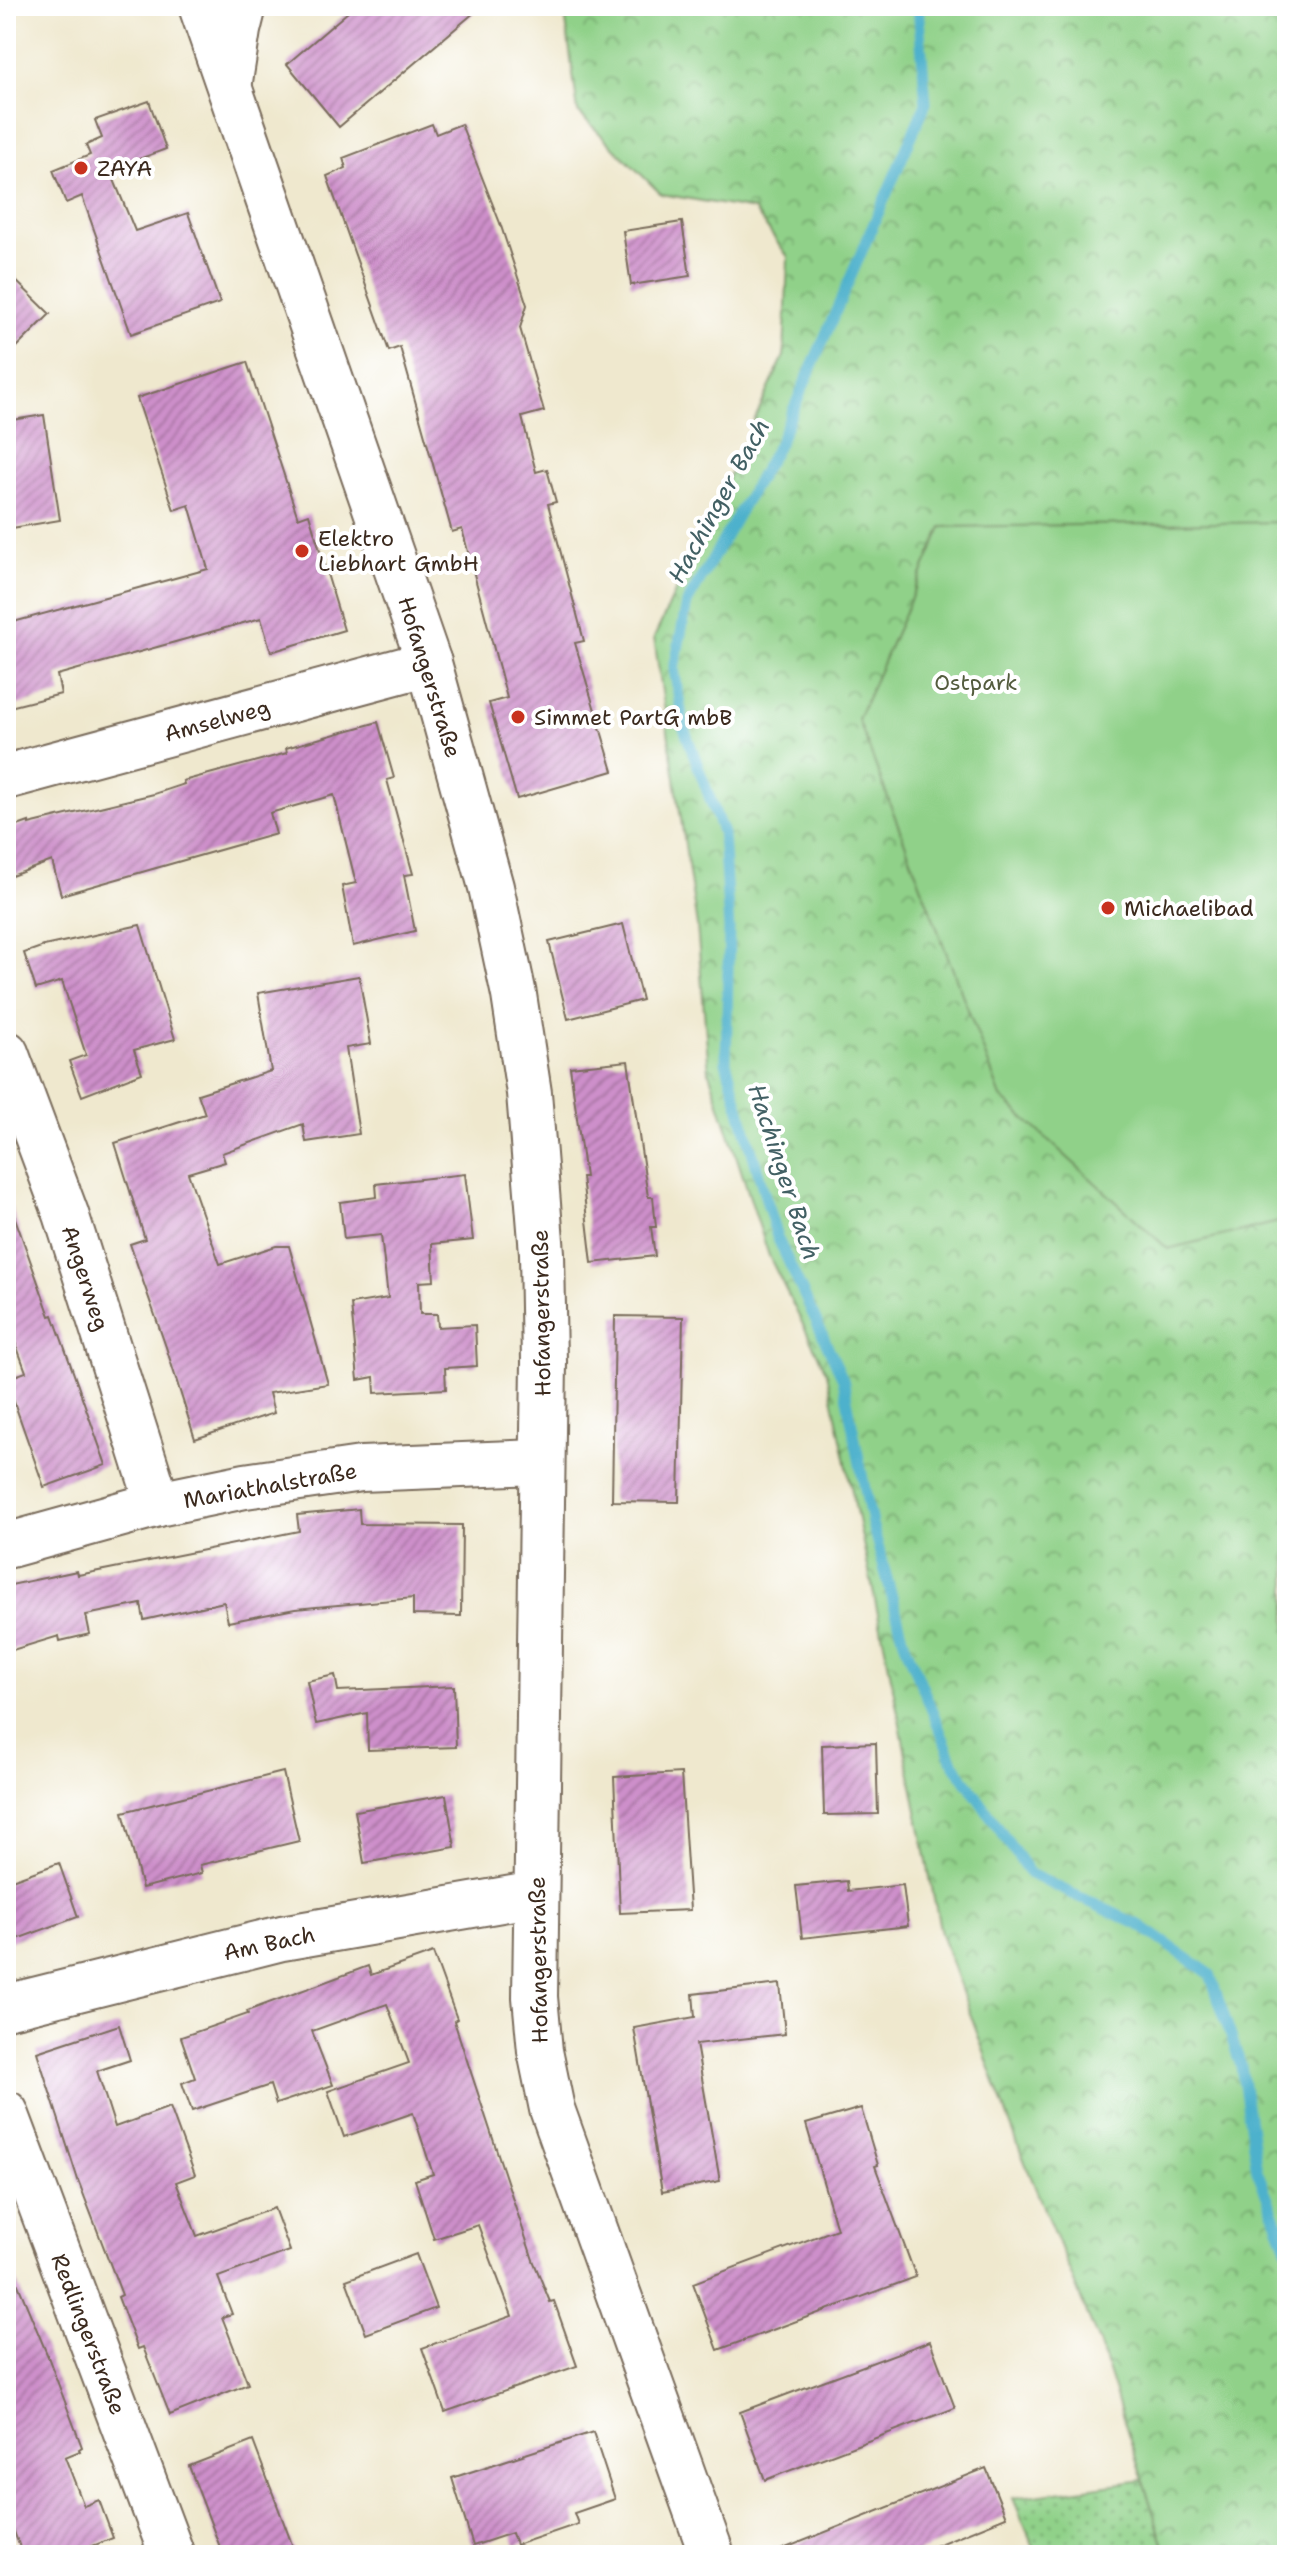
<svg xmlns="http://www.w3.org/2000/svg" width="1293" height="2561" viewBox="0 0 1293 2561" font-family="'Shantell Sans',sans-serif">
  <defs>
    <pattern id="grass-dots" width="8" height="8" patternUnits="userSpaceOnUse" patternTransform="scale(2)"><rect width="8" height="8" fill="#90d189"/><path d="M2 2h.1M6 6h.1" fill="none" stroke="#77aa6f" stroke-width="1.8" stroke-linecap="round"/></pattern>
    <pattern id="park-crowns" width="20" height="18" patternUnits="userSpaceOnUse" patternTransform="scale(2)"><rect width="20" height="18" fill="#90d189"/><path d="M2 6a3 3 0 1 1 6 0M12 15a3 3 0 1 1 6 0" fill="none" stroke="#77aa6f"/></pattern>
    <pattern id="building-hatch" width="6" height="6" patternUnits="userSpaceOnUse" patternTransform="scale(2)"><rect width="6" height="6" fill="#cd8fca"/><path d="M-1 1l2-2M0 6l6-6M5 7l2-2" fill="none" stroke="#a875a3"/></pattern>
  </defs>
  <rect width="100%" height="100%" fill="#fff"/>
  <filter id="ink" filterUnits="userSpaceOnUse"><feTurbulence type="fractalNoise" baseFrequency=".0125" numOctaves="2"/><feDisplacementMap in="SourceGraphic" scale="16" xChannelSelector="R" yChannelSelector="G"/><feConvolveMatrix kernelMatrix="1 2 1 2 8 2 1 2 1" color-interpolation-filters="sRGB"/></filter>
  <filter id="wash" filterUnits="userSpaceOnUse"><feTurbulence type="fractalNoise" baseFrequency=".006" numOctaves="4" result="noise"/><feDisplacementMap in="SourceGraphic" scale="32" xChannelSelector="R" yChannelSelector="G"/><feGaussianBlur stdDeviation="1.8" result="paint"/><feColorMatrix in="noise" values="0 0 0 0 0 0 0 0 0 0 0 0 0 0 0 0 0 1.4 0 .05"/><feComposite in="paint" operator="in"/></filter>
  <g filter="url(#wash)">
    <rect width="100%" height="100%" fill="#efe8ce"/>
    <polygon fill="url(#grass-dots)" stroke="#667e54" stroke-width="2" points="1143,2480 1167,2555 1037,2555 1013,2498"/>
    <polygon fill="url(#park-crowns)" stroke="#667e54" stroke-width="2" points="564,6 1287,6 1287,2555 1167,2555 1099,2343 1019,2148 941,1934 886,1652 827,1373 769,1256 709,1072 697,926 654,638 784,356 788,257 754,210 661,194 578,112"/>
    <polygon fill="#90d189" stroke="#667e54" stroke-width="2" points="1287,522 1287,1220 1168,1249 1001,1097 858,719 942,527"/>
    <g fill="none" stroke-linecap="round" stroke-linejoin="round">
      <polyline stroke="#4db1cc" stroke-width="11" points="918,6 926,103 778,445 687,603 674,669 684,728 723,834 729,929 726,1062 777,1237 843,1379 872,1524 905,1644 953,1762 1030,1874 1141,1926 1210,1974 1241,2066 1257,2170 1287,2248"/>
    </g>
    <g id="blocks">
      <g fill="url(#building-hatch)">
        <polygon points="355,6 482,6 339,127 287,64"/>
        <polygon points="149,101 166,149 110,170 135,231 188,213 220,303 131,334 82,196 66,203 53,170 90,155 86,145 102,138 95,120"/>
        <polygon points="432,124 436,134 461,124 500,223 527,305 520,328 544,411 522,417 536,472 547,469 556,502 548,504 584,641 575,643 613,771 517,799 489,703 507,698 462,529 452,532 400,347 389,351 327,176 346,168 343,158"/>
        <polygon points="682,222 690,276 631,285 623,231"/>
        <polygon points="6,271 50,314 6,358"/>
        <polygon points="247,362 298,518 309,514 344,630 271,652 261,618 57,675 61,694 6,708 6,624 208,569 189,505 174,510 137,398"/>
        <polygon points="44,415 60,520 6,529 6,421"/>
        <polygon points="378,722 394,778 387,780 413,874 404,875 415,931 353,946 342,886 356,883 334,795 270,813 276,834 61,895 52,861 6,878 6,830 29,822 29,824 154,794 184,784 183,781 287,753 286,748"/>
        <polygon points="623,924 642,1000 568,1019 549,942"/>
        <polygon points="140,925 175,1039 134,1050 142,1073 82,1096 69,1061 86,1055 62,981 36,989 24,953 44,946"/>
        <polygon points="359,976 371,1044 346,1048 359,1134 306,1142 303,1124 222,1153 225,1162 188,1173 220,1264 276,1246 289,1246 328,1384 269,1393 274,1413 195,1439 166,1347 130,1244 145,1239 115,1143 205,1114 198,1094 271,1071 258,993"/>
        <polygon points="628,1061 648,1197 653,1197 656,1227 651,1227 655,1256 592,1263 582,1177 585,1177 570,1067"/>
        <polygon points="465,1174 473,1240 432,1244 434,1281 419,1282 420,1314 437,1314 438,1327 475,1325 477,1366 445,1368 446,1389 375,1393 374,1377 358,1380 351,1304 388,1298 381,1235 344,1239 340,1202 377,1197 376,1184"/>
        <polygon points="10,1204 50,1316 53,1315 106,1465 44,1487 6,1379 26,1372 6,1317 6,1205"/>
        <polygon points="615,1316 683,1317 679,1502 612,1501"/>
        <polygon points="359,1509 360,1524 462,1525 461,1616 413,1615 413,1598 295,1609 228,1622 224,1602 144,1620 141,1604 86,1615 90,1634 60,1641 59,1636 6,1652 6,1586 77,1571 78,1575 109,1569 299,1531 297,1515"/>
        <polygon points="335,1675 338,1691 454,1686 456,1747 368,1750 367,1713 316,1724 307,1681"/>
        <polygon points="876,1743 878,1814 824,1815 822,1745"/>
        <polygon points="283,1772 299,1841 200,1865 202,1873 142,1888 123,1812"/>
        <polygon points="681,1773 690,1910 620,1913 614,1777"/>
        <polygon points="446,1795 455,1847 364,1863 355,1811"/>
        <polygon points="59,1863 78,1917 6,1943 6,1882"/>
        <polygon points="847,1881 848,1891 903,1885 908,1926 802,1938 796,1886"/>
        <polygon points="433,1953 457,2019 454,2021 533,2260 550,2302 554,2301 577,2366 445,2412 422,2348 512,2316 478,2225 434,2239 415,2180 433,2174 413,2113 344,2137 328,2091 409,2063 387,2004 312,2031 333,2085 276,2104 270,2085 192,2111 182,2083 195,2078 181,2037 248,2014 247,2011 368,1966 371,1975"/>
        <polygon points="780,1984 785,2034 696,2044 720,2181 662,2192 634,2028 695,2017 693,1994"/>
        <polygon points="119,2025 130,2060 97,2071 115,2127 170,2107 195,2175 176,2182 197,2236 274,2208 290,2251 218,2277 232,2314 222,2317 248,2384 170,2415 143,2347 138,2349 118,2297 122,2295 78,2180 37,2052"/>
        <polygon points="861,2108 878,2165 875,2166 916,2277 718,2350 693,2283 837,2229 806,2124"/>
        <polygon points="416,2254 436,2308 366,2334 346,2280"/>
        <polygon points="6,2256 47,2354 82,2447 79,2449 80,2451 65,2457 84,2506 99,2500 113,2538 70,2555 23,2555 6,2511"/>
        <polygon points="930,2341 955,2408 765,2480 740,2412"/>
        <polygon points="593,2432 615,2499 574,2513 578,2524 516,2545 512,2533 473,2546 452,2478"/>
        <polygon points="253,2441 296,2555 223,2555 189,2466"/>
        <polygon points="986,2468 1006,2517 912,2555 774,2555 773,2553"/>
      </g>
    </g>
  </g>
  <g filter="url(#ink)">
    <use href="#blocks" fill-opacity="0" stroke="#7a6c5c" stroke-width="2"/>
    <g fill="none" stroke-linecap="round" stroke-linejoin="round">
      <defs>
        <g id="minor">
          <polyline points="201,6 429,663 491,887 514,995 529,1093 542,1253 544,1362 535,1997 540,2051 552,2109 712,2555"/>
          <polyline points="230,81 238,30 244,6"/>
          <polyline points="6,777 429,663"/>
          <polyline points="6,1053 66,1214 158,1504"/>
          <polyline points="6,1546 158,1504 245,1486 361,1469 540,1462"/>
          <polyline points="6,2007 282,1938 536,1894"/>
          <polyline points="6,2113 172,2555"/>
        </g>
      </defs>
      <use href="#minor" stroke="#7a6c5c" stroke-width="48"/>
      <use href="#minor" stroke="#fff" stroke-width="44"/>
    </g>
  </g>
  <g fill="#c8321e" stroke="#fff" stroke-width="3">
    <circle cx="81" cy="168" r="8"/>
    <circle cx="302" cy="551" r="8"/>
    <circle cx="518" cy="717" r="8"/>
    <circle cx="1108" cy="908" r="8"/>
  </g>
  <g text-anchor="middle" stroke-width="8" stroke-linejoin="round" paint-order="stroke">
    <g font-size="22" fill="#3b2a1e" stroke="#fff" text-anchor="start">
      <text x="97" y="176">ZAYA</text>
      <text x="318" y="546">Elektro<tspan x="318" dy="25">Liebhart GmbH</tspan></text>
      <text x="534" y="725">Simmet PartG mbB</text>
      <text x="1124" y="916">Michaelibad</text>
    </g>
    <g font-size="22" fill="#3b2a1e" stroke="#fff">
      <text transform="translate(430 677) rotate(73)" y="8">Hofangerstraße</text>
      <text transform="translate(217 720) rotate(-15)" y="8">Amselweg</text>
      <text transform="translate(86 1278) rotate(72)" y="8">Angerweg</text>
      <text transform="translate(541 1313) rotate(-91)" y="8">Hofangerstraße</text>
      <text transform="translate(270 1485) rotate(-10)" y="8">Mariathalstraße</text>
      <text transform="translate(269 1943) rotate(-12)" y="8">Am Bach</text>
      <text transform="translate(538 1960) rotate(-91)" y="8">Hofangerstraße</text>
      <text transform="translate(89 2334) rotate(69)" y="8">Redlingerstraße</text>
    </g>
    <g font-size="22" fill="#545c3e" stroke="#fff">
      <text x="976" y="690">Ostpark</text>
    </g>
    <g font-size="24" font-style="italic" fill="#426064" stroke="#fff">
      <text transform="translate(719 501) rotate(-61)" y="8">Hachinger Bach</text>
      <text transform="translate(784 1172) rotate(72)" y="8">Hachinger Bach</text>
    </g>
  </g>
  <rect width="1293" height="2561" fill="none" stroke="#fff" stroke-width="32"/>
</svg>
